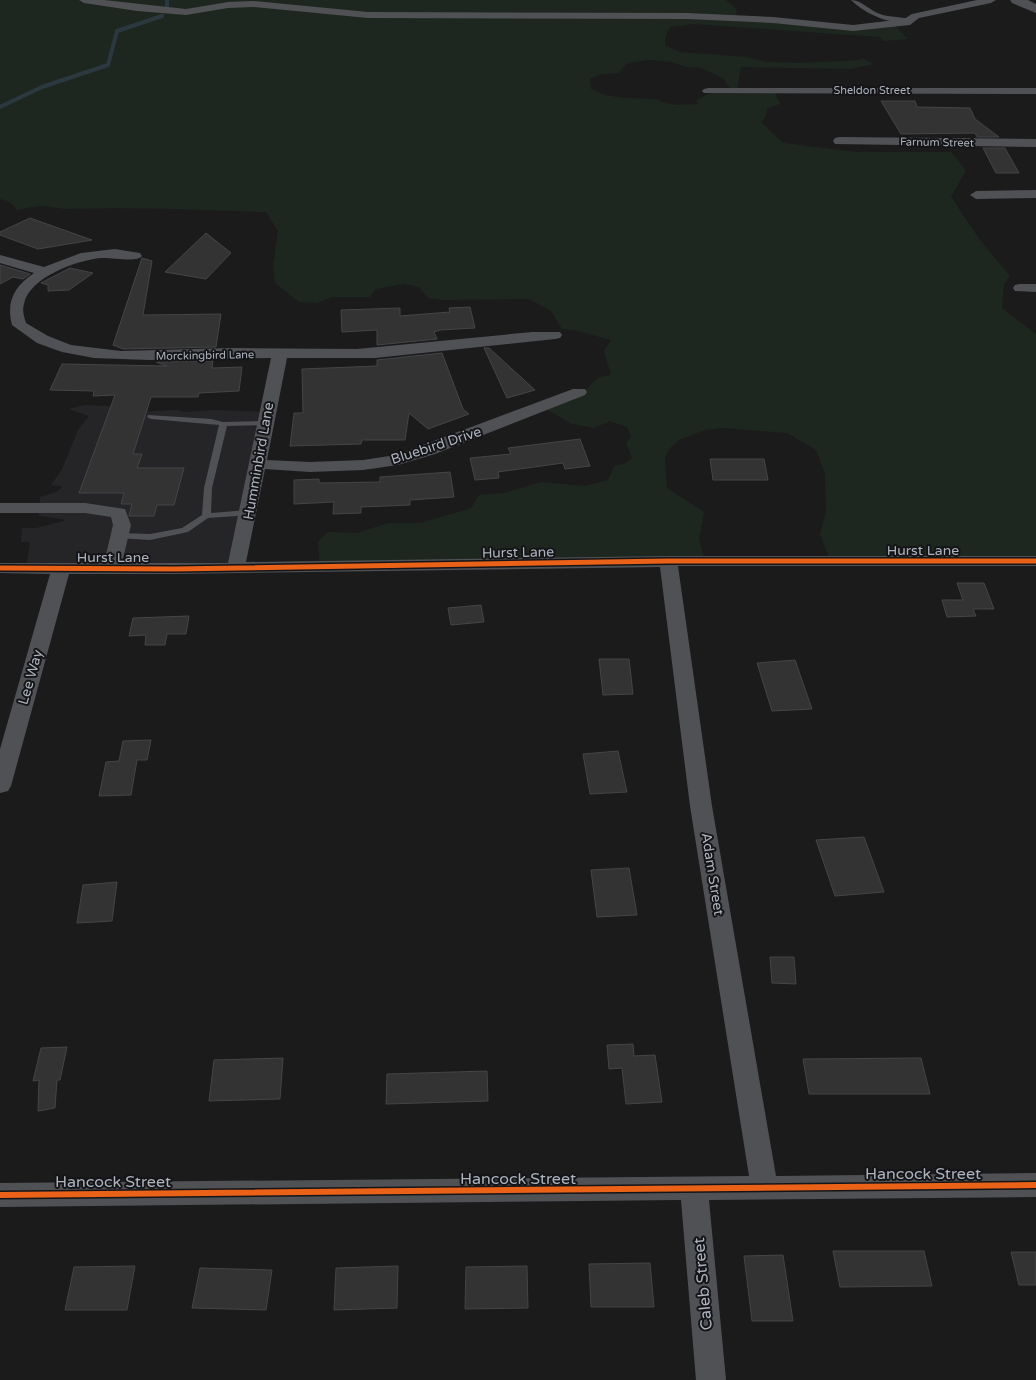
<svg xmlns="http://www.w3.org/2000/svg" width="1036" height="1380" viewBox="0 0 1036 1380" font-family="'Varela Round',sans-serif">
  <rect width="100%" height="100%" fill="#1b1b1c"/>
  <polygon fill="#252528" points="84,405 116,406 130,412 178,410 183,412 215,410 267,412 239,569 26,568 30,542 21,542 22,528 36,528 64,521 62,519 39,516 40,497 56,492 63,487 51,485 62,469 78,430 89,416 68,409"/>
  <path fill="#1e271f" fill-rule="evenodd" d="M0,0H726L736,9L737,18L829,27L895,26L908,39L884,41L879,37L694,24L670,27L665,38V45L680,52L746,57L766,62L798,63L860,60L862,58L874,64L851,69L741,67L737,89L774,91L780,104L768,108L765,117L761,122L783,143L857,152H951L966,170L951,197L980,240L1010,276L1004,284L1002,308L1036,334V564L831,563L820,534L826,512L825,474L816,450L787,433L723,428L705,430L679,440L669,449L665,457L667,488L704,512L699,539L705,563L320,567L318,542L328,532L357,533L388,523H421L471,508L479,495L504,493L541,482L585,486L608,480L614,466L624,464L632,458L626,443L631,436L627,427L610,421L594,428L572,424L546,409L584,391L599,377L611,375L604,351L611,340L574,330L562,329L551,311L529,299L444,300L428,298L419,287L404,284L376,289L370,297H332L317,303L299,302L275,283L273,265L278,231L266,212C199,210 135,207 68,209C59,209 51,206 42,206C34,206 24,209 16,210C13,203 8,201 0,199ZM649,60L672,62L686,67L702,68L724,79L732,91L712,92L696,100L698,104L677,105L665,103L656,99L624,98L605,95L591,89L590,79L602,74L619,73L627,63Z"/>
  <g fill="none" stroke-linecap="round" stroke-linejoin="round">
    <g stroke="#2c383f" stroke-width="4">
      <polyline points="167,0 167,9"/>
      <polyline points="0,107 42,87 108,65 117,31 162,16"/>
    </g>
  </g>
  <g fill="#333334" stroke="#444548">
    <polygon points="881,101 915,101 917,107 970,108 975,119 999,137 977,137 975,133 901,134"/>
    <polygon points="983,148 1005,148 1019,173 996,173"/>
    <polygon points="30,218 92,240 38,249 0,235 0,232"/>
    <polygon points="206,233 231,253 206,279 165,272"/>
    <polygon points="142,258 152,261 143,315 221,314 216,347 123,349 113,345"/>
    <polygon points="0,265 30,274 23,279 13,277 0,284"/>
    <polygon points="70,268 93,273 69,290 48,291 48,285 41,283"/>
    <polygon points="470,307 475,328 440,330 434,332 437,339 377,345 377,330 342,332 341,310 400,308 400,316 450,312 449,308"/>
    <polygon points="484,348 489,348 535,390 507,398"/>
    <polygon points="442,353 463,409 469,414 428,429 409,413 405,440 362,440 361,444 290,446 294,413 303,413 302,369 377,366 377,360"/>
    <polygon points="213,361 212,368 242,367 239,391 199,393 198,397 151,397 133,454 142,454 137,468 184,468 174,505 157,505 154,516 129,516 132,504 121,504 124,493 79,493 115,395 93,396 94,391 50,390 62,364 167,366 156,362"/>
    <polygon points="580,439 590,466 565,469 563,463 498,472 499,478 475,480 470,458 511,454 508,448"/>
    <polygon points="710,459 764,459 768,480 713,480"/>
    <polygon points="450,472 454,497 410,500 410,505 361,507 361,513 333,514 334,502 294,504 294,480 319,479 319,483 380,482 380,477"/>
    <polygon points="957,583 984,583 994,609 973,609 976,616 947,617 942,600 963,600"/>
    <polygon points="481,605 484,622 451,625 448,608"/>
    <polygon points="189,616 186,634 167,634 165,645 145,645 146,635 129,636 133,618"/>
    <polygon points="599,659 629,659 633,694 603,695"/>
    <polygon points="795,660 812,709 772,711 757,663"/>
    <polygon points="151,740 147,760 137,760 131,795 99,796 106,762 119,761 123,741"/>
    <polygon points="618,751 627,792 590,794 583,754"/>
    <polygon points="864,837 884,892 835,896 816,840"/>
    <polygon points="629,868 637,915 597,917 591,870"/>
    <polygon points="117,882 112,921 77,923 83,885"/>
    <polygon points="770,957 794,957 796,984 772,983"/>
    <polygon points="633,1044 634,1056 655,1055 662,1102 626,1104 622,1068 609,1069 607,1045"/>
    <polygon points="67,1047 60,1080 57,1080 55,1108 38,1111 39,1080 33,1081 41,1048"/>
    <polygon points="283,1058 280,1099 209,1101 214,1060"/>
    <polygon points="921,1058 930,1094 809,1094 803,1059"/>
    <polygon points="487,1071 488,1101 386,1104 387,1074"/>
    <polygon points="833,1251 924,1251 932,1286 840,1287"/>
    <polygon points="1011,1252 1036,1252 1036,1285 1019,1285"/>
    <polygon points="783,1255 793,1321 752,1321 744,1256"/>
    <polygon points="650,1263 654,1307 591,1307 589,1264"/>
    <polygon points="135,1266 127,1310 65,1310 74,1267"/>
    <polygon points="398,1266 397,1308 334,1310 336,1268"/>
    <polygon points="527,1266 528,1308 465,1309 466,1267"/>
    <polygon points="200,1268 272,1270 266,1310 192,1308"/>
  </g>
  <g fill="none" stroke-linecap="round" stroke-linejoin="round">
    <g fill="#4f5155" fill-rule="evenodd">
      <path d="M851,0C862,0 870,11 880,14C890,18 903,16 912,20C894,28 864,13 851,0Z"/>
      <polygon points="148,415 211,419 223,422 267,421 268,423 264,425 227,426 212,488 211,513 248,510 252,513 251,515 208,518 188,532 150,540 117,538 116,536 120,533 150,534 182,528 202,515 204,488 219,425 151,419 147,417"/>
    </g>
    <g fill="#4f5155" fill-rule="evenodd">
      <polygon points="79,0 104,0 186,9 228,2 253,1 368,12 687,13 773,17 853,25 904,19 912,14 977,0 996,0 991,3 919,18 910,25 853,31 773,23 687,19 368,18 253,7 228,8 186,15 137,11 84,3"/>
      <polygon points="708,88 1036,88 1036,94 704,93 702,91 704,89"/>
      <polygon points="839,137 1036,139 1036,147 835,144 833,141 835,138"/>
      <polygon points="1036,190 1036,198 976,199 970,195 976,191"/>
      <path d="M115,249L140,253L142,256C137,263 111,257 101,258C78,260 29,277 24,304C22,310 24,317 26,323L48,336L71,345L121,351L231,348L357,349L532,332H560L562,335L560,338L555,339L375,358H287L267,460L310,462L363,460L396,455L573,389H585L587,392L585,395L435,454L398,465L363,470L310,472L265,469L246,562L668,556H1036V566H678L712,806L776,1176L1036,1173V1197L709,1200L726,1380H696L681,1200L0,1207V1183L749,1176L690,806L660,567L174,574H69L11,786L8,791L0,793V749L50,574L0,573V563H104L113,525L111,517L85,513H0V503H85L125,509L131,525L122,563H228L271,358L149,360L94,358L62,352L37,343L12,325C6,301 14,287 34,273L0,263V255L44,267L81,253Z"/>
      <polygon points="1020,284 1036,284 1036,292 1015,291 1013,288 1015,285"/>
    </g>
    <polygon fill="#4e5053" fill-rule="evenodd" points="1010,0 1028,0 1036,4 1036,13 1012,3"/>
    <defs>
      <polyline id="cycleway-far1" points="0,568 174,569 668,561 1036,561"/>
      <polyline id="cycleway" points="0,1195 1036,1185"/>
    </defs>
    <use href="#cycleway-far1" stroke="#151518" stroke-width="8"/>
    <use href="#cycleway" stroke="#151518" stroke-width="9"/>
    <use href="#cycleway-far1" stroke="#ea6118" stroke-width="5"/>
    <use href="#cycleway" stroke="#ea6118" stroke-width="6"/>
  </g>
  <g text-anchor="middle" stroke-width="4" stroke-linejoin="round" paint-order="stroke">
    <g font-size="11" fill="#acb3bd" stroke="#151518">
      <text x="872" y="94">Sheldon Street</text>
      <text transform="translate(937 142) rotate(1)" y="4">Farnum Street</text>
      <text transform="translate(205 355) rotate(-1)" y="4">Morckingbird Lane</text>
    </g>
    <g font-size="14" fill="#acb3bd" stroke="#151518">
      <text transform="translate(436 445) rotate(-18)" y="5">Bluebird Drive</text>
      <text transform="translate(258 461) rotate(-80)" y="5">Humminbird Lane</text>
      <text x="923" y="555">Hurst Lane</text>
      <text transform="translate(518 552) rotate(-1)" y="5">Hurst Lane</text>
      <text x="113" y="562">Hurst Lane</text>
      <text transform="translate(30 677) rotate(-74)" y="5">Lee Way</text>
      <text transform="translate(713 874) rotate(81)" y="5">Adam Street</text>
    </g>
    <g font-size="16" fill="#acb3bd" stroke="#151518">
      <text x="923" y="1179">Hancock Street</text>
      <text x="518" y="1184">Hancock Street</text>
      <text x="113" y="1187">Hancock Street</text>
      <text transform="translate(702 1284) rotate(-95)" y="6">Caleb Street</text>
    </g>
  </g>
</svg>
